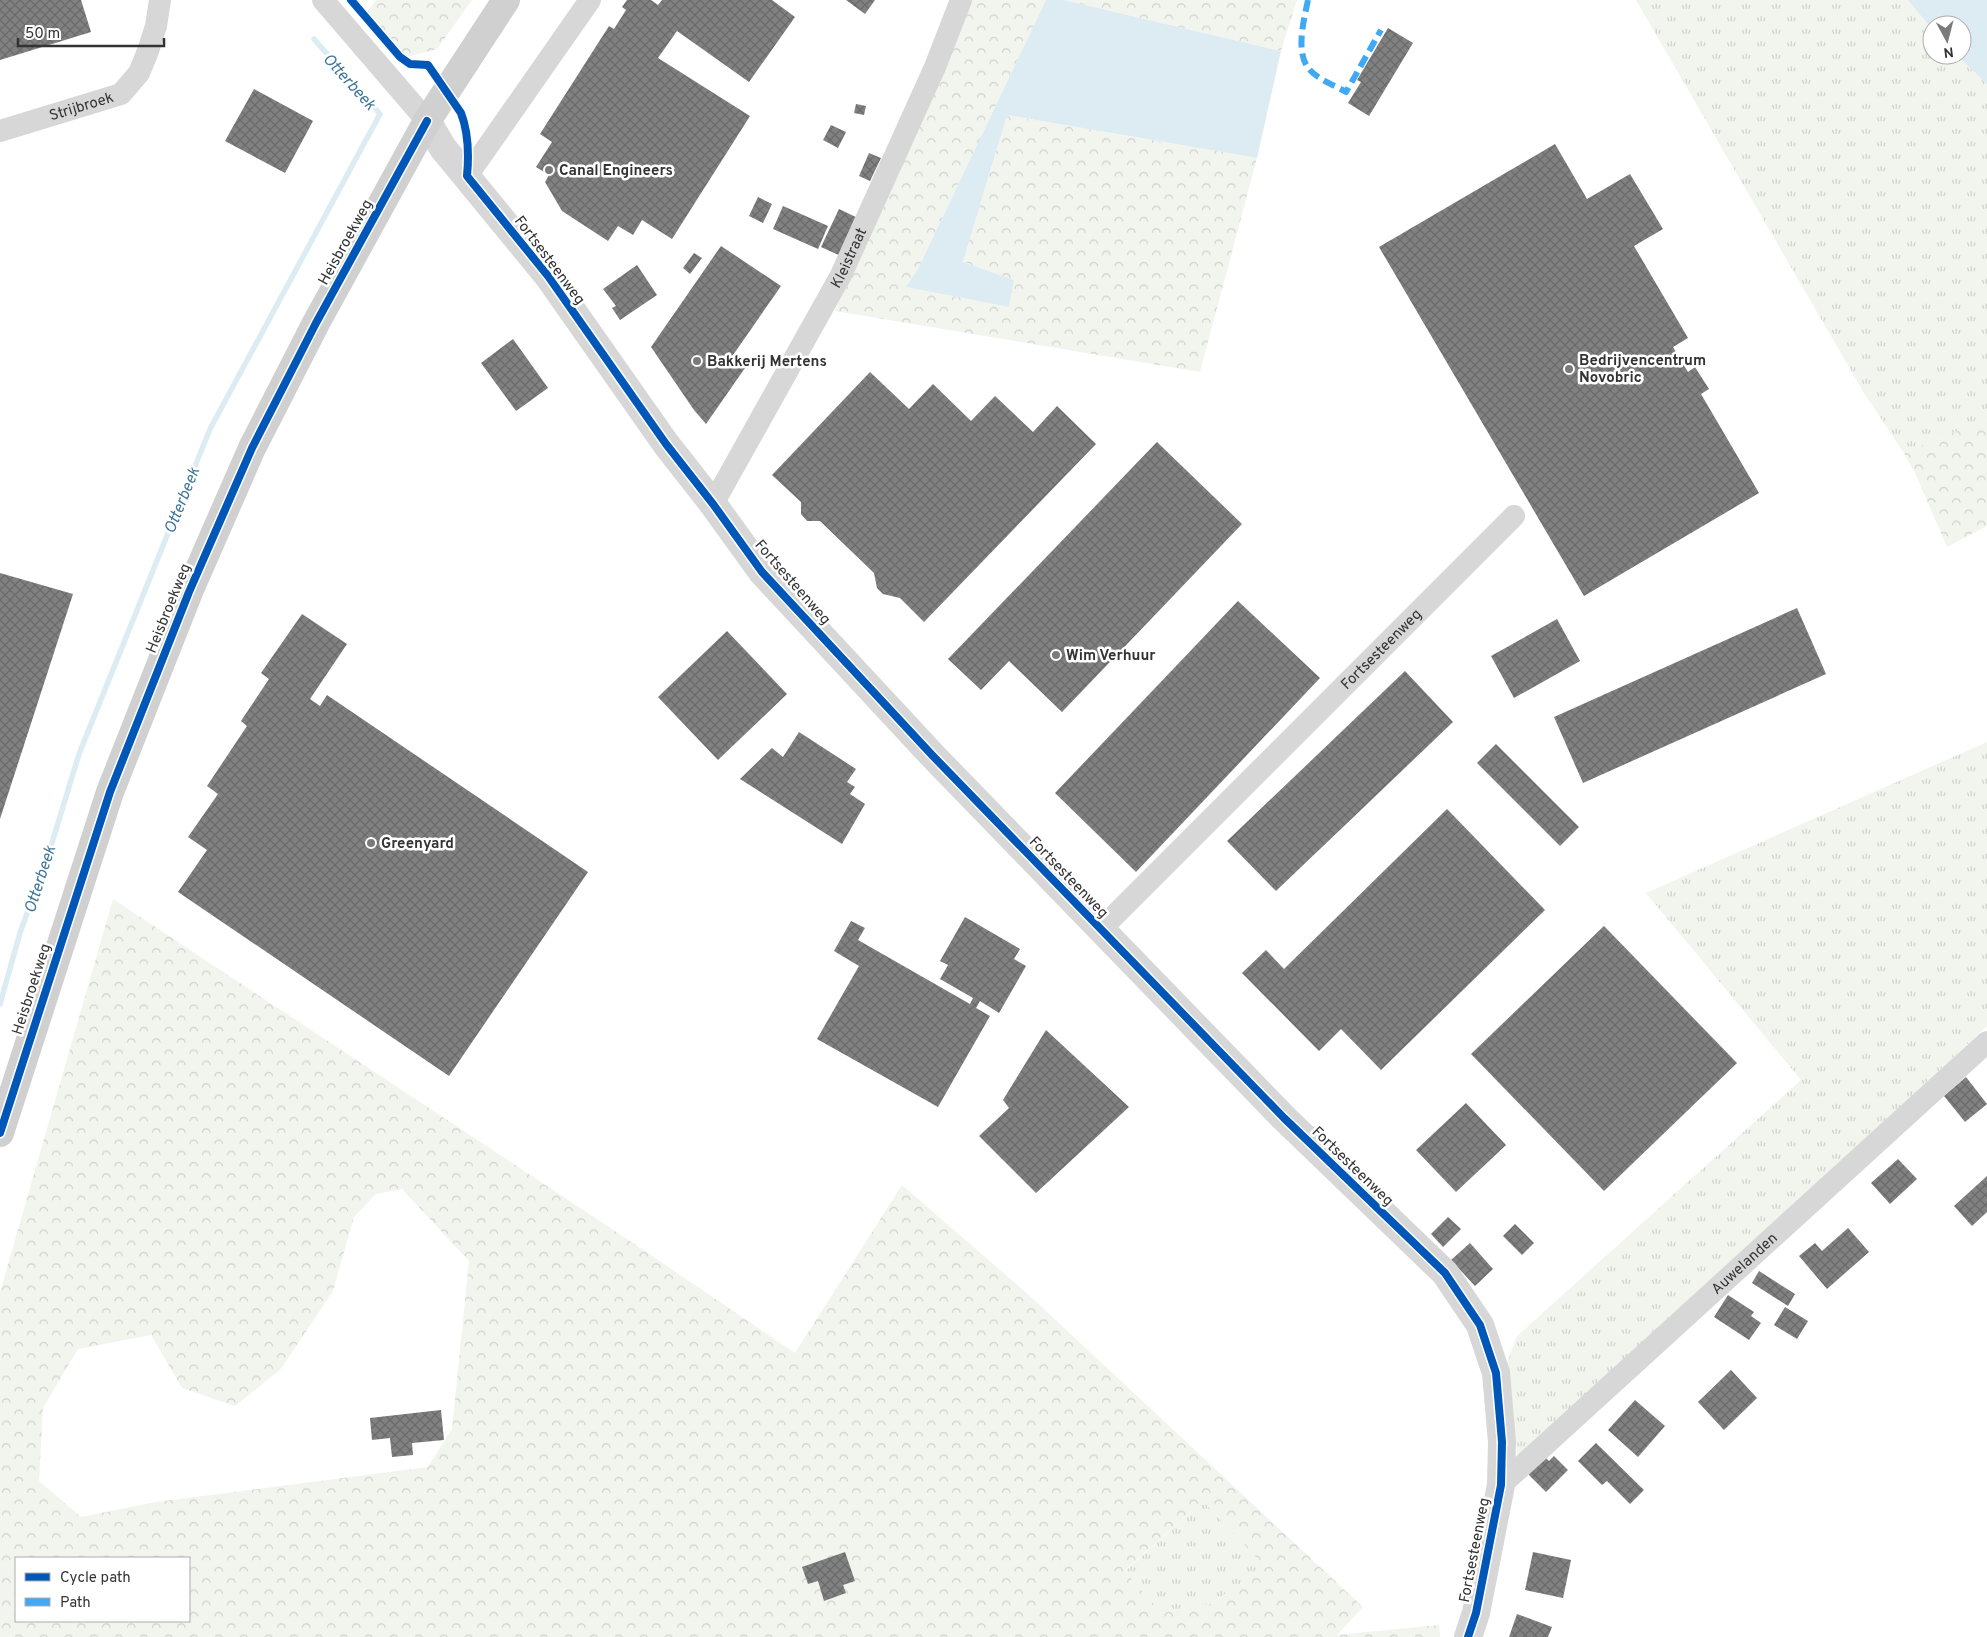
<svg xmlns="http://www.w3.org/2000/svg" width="1987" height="1637" viewBox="0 0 1987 1637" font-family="Overpass,sans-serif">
  <defs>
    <pattern id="grass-tufts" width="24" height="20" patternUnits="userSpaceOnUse" patternTransform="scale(1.25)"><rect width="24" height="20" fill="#f1f5ed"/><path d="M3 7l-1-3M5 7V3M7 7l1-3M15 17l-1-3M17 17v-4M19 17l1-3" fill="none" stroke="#cfd2cc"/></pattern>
    <pattern id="forest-crowns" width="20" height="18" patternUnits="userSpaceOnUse" patternTransform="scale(1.25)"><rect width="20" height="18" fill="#f1f5ed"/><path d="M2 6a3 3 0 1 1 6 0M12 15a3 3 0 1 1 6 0" fill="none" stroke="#cfd2cc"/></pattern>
    <pattern id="building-cross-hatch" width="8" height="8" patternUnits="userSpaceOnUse" patternTransform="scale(1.25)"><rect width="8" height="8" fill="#818181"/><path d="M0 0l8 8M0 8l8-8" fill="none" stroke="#6a6a6a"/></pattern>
  </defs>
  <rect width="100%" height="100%" fill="#fff"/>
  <g fill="url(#grass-tufts)">
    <polygon points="1636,0 1908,0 1932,29 1932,55 1957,55 1987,84 1987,419 1904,453 1864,393"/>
    <polygon points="1987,742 1987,1026 1518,1459 1506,1366 1517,1336 1801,1080 1646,893"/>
    <polygon points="1203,1501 1265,1567 1210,1604 1162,1613 1124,1572"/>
  </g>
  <g fill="url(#forest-crowns)" fill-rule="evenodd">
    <polygon points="376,0 472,0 437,49 407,57 366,13"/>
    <polygon points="969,0 1046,0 918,269 907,287 1009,307 1014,280 963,262 1007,115 1257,158 1200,372 835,311"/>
    <polygon points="1064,0 1297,0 1281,51"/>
    <polygon points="1987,419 1987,526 1947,547 1916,475 1904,453"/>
    <path d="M113,899L630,1241L795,1353L902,1185L1030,1296L1363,1607L1337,1635L1439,1625L1440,1637H0V1292ZM402,1189L469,1261L452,1429L428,1467L156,1502L81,1517L39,1481L43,1408L78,1349L151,1335L182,1388L235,1406L280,1370L333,1291L354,1217L376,1194ZM1203,1501L1265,1567L1210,1604L1162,1613L1124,1571ZM16,1558H189V1621H16Z"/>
  </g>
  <g fill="#ddebf3">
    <polygon points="1046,0 1064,0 1281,51 1257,158 1007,115 963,262 1014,280 1009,307 906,287 918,269"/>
    <polygon points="1908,0 1987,0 1987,84 1957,55 1962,55 1962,25 1932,25 1932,29"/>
  </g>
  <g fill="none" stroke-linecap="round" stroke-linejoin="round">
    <polyline stroke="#ddebf3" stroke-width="5.5" points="0,1004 20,933 52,843 79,754 210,429 380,114 314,39"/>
  </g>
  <g fill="url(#building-cross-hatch)">
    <polygon points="0,0 81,0 91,32 0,60"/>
    <polygon points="627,0 651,0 658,5 662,0 772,0 795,17 749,82 677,31 658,58 750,116 672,239 642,220 633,235 618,226 608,241 562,211 545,182 549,175 536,167 552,142 540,134 609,26 614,29 626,10 622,7"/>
    <polygon points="846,0 875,0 865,14"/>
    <polygon points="1388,28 1413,43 1369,116 1348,103 1361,82 1357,80"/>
    <polygon points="254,89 313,121 285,173 225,141"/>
    <polygon points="856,104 866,106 864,115 854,113"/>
    <polygon points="831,125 846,132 838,148 823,140"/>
    <polygon points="1555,144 1587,199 1630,174 1663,229 1634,246 1688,338 1673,347 1688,372 1695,367 1709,389 1701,394 1759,493 1584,596 1379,247"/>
    <polygon points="869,153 881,158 870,181 859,176"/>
    <polygon points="758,197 772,204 763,223 749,216"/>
    <polygon points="783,206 828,226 818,249 773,229"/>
    <polygon points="839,209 860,219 843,257 821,247"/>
    <polygon points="721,246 781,286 731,358 745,368 706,424 694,410 651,347"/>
    <polygon points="694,253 702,258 690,274 683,268"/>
    <polygon points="637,265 657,295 620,320 612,308 616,306 603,289"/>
    <polygon points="513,339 548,388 516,411 481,363"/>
    <polygon points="870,372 909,409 933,384 971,421 995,396 1033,432 1057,406 1096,444 924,622 900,598 883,594 877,588 874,573 820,521 807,521 801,514 801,502 772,475"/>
    <polygon points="1157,442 1242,524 1062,712 1009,661 981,690 948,659"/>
    <polygon points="0,573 73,594 0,819"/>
    <polygon points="1238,601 1320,678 1136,872 1055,793"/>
    <polygon points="1797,608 1826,674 1583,783 1554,717"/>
    <polygon points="302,614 347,644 310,699 320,706 327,695 588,872 449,1076 178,892 207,850 188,837 218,794 207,786 247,726 241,721 269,679 261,673"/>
    <polygon points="1557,619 1580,661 1514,698 1491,656"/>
    <polygon points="727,631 787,694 718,760 658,697"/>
    <polygon points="1405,671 1453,722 1276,891 1227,841"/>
    <polygon points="799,732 856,769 847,782 855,787 850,794 865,804 842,844 740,779 772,748 783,757"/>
    <polygon points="1496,744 1579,827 1560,846 1477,763"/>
    <polygon points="1447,809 1545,910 1381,1070 1341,1029 1319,1051 1242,973 1266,950 1284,969"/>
    <polygon points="965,917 1020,949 1014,959 1026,966 999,1013 980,1001 976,1008 990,1016 938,1107 817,1039 859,966 834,951 851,921 865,928 858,940 970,1004 973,998 940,979 948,965 940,961"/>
    <polygon points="1604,926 1737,1063 1604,1191 1471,1054"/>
    <polygon points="1046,1030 1129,1107 1036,1193 979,1136 1009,1108 1003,1100"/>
    <polygon points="1966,1077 1987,1104 1965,1122 1944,1096"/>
    <polygon points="1466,1103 1506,1145 1456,1192 1416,1150"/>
    <polygon points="1898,1159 1917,1179 1890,1204 1871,1183"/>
    <polygon points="1987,1176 1987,1212 1972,1226 1954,1206"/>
    <polygon points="1448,1217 1461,1229 1443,1247 1431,1234"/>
    <polygon points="1515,1224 1534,1243 1522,1255 1503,1236"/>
    <polygon points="1848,1228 1869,1252 1827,1289 1799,1256 1815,1243 1822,1251"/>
    <polygon points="1470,1243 1493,1269 1475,1286 1451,1260"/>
    <polygon points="1759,1271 1795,1294 1788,1306 1752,1283"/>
    <polygon points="1728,1295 1754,1312 1751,1316 1761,1323 1749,1340 1714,1317"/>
    <polygon points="1785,1307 1808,1321 1797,1339 1774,1325"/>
    <polygon points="1731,1370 1757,1398 1724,1430 1698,1402"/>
    <polygon points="1635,1400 1665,1426 1638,1457 1608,1430"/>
    <polygon points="441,1410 444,1440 412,1443 413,1455 392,1457 390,1438 372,1440 370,1418"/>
    <polygon points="1596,1443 1644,1490 1630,1504 1607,1481 1602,1485 1578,1461"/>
    <polygon points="1542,1454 1549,1461 1554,1456 1568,1470 1546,1492 1525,1471"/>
    <polygon points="845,1552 855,1581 843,1585 846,1593 824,1601 818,1581 808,1584 802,1567"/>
    <polygon points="1533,1552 1571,1560 1563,1598 1525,1590"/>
    <polygon points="1517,1614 1552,1627 1548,1637 1509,1637"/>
  </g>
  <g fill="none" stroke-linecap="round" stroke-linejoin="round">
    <g stroke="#d7d7d7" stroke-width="22">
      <polyline points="323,0 427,121"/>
      <path id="s1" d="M0,131L121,94L139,73L148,51L156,26L160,0"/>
      <polyline points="467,176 590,0"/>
      <path id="s2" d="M713,504L841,275L935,67L961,0"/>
      <path id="s3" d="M1101,929L1514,516"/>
      <path id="s4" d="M1501,1485L1987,1042"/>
    </g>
    <polyline stroke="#d7d7d7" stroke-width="28" points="427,121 443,148 548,276 666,444 713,504 762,572 932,755 1284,1118 1445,1273 1480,1325 1496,1373 1502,1442 1501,1485 1476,1613 1468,1637"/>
    <polyline stroke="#d0d0d0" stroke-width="28" points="0,1133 110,792 189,592 252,448 316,323 427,121 506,0"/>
    <path stroke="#3fa9f5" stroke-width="6" stroke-dasharray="12 6" stroke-linecap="butt" d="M1308,0C1304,20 1295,52 1309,69C1317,79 1336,86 1346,92L1381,30"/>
    <defs>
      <g id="cycleway">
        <path d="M351,0L400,57L410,64L428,65L461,113C469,134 469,155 467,176L548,276L666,444L713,504L762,572L932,755L1284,1118L1445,1273L1480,1325L1496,1373L1502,1442L1501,1485L1476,1613L1468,1637"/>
        <polyline points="0,1133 110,792 189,592 252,448 316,323 427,121"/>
      </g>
    </defs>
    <use href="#cycleway" stroke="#fff" stroke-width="11"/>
    <use href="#cycleway" stroke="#0057b8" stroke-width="8"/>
  </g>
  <g fill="#7a7a7a" stroke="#fff" stroke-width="2">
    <circle cx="549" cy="170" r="5"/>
    <circle cx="697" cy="361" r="5"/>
    <circle cx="1569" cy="369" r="5"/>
    <circle cx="1056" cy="655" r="5"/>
    <circle cx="371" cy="843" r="5"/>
  </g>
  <g text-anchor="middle" stroke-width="5" stroke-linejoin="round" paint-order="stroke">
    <g font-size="15" fill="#333" stroke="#fff">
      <text dy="5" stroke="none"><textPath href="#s1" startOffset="85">Strijbroek</textPath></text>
      <text transform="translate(345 242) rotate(-61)" y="5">Heisbroekweg</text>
      <text dy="5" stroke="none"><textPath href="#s2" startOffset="281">Kleistraat</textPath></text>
      <text transform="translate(550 260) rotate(53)" y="5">Fortsesteenweg</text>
      <text transform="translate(793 582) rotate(49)" y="5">Fortsesteenweg</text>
      <text transform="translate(168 608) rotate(-68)" y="5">Heisbroekweg</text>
      <text dy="5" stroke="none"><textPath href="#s3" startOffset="396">Fortsesteenweg</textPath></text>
      <text transform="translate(1069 877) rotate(46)" y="5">Fortsesteenweg</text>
      <text transform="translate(31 989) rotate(-72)" y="5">Heisbroekweg</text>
      <text transform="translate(1353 1166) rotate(44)" y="5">Fortsesteenweg</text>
      <text dy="5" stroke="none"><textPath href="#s4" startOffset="329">Auwelanden</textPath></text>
      <text transform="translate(1474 1550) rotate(-79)" y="5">Fortsesteenweg</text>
    </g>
    <g font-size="15" font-weight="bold" fill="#333" stroke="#fff" text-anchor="start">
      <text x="559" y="175">Canal Engineers</text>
      <text x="1579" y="365">Bedrijvencentrum<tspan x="1579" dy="17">Novobric</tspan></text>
      <text x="707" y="366">Bakkerij Mertens</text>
      <text x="1066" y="660">Wim Verhuur</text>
      <text x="381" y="848">Greenyard</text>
    </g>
    <g font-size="16" font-style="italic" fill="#3f7597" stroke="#fff">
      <text transform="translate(350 81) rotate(48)" y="6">Otterbeek</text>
      <text transform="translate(181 500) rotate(-68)" y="6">Otterbeek</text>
      <text transform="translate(39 879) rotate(-72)" y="6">Otterbeek</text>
    </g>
  </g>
  <rect x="15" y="1557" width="175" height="65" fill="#ffffff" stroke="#adadad"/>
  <rect x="25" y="1573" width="25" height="8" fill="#0057b8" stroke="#adadad"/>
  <text x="60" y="1582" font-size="15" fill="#333333">Cycle path</text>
  <rect x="25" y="1598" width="25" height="8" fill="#3fa9f5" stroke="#adadad"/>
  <text x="60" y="1607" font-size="15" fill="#333333">Path</text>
  <g transform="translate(1947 40) rotate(173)"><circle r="24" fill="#ffffff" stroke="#adadad"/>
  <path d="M0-4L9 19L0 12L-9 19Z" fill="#7a7a7a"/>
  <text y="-8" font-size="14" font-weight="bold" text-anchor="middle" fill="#333333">N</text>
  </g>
  <path d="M18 38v8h146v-8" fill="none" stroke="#333333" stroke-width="2.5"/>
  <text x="25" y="38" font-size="15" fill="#333333" stroke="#ffffff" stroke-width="4" paint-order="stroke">50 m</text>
</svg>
